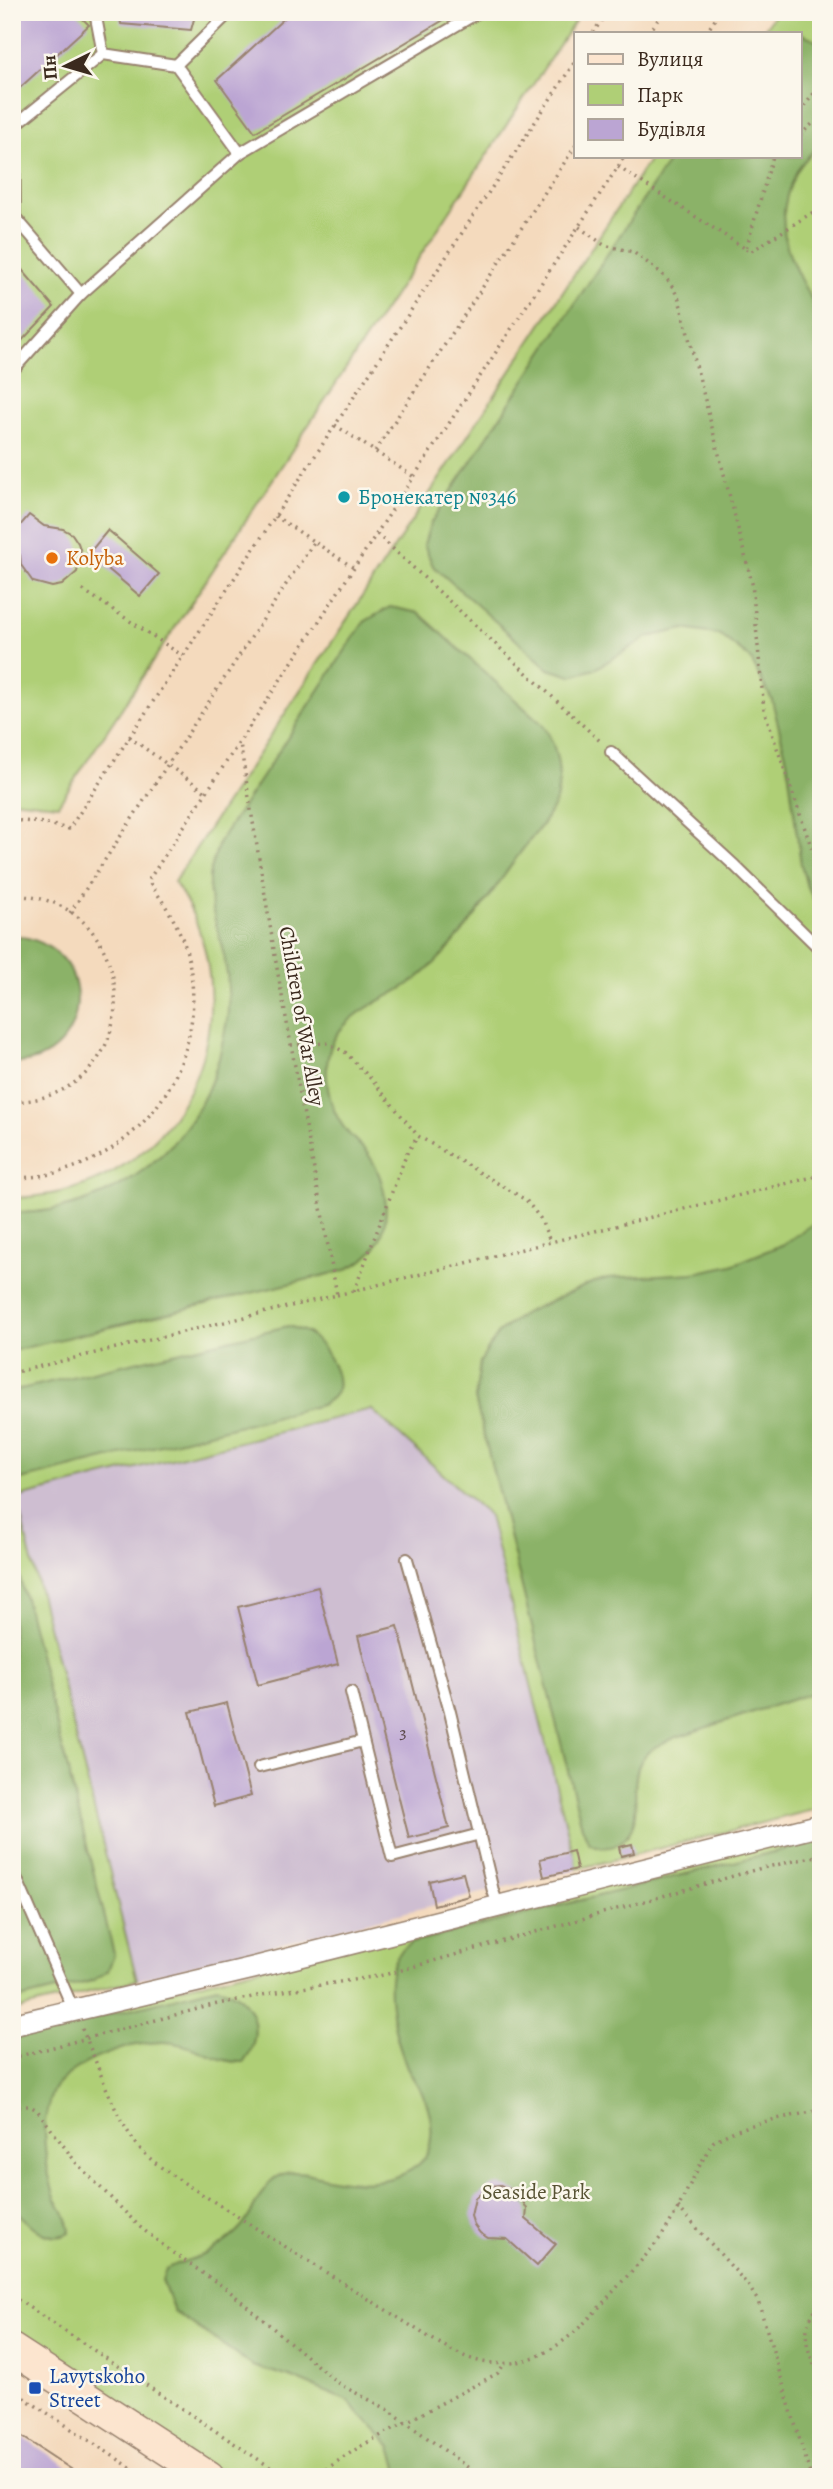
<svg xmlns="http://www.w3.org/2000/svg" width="833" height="2489" viewBox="0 0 833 2489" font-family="Alegreya,serif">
  <rect width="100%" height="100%" fill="#fbf7ec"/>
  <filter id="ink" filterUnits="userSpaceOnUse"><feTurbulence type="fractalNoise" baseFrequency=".0143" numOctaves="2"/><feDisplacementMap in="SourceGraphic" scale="14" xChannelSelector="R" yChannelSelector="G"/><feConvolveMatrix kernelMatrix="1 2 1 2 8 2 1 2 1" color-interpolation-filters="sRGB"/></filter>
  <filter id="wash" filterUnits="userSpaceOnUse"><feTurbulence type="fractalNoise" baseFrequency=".00686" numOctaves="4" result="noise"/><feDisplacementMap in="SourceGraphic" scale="28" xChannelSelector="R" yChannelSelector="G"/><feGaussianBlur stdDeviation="1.57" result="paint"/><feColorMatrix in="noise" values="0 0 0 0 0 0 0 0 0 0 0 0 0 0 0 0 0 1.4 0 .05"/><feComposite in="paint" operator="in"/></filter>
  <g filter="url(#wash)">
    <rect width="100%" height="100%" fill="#f4dabd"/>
    <polygon fill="#cebed1" points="372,1409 489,1516 577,1869 137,1980 16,1498"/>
    <g fill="#afcf76" stroke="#757c4a" stroke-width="2">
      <polygon points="12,12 581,12 58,805 12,800"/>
      <path d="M776,12H821V1808L577,1869L489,1516L371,1409L16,1498L137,1980L12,2011V1198C45,1197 76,1191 105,1176C213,1121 242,978 174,882L652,156H800V33H762Z"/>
      <polygon points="821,1827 821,2477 222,2477 12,2338 12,2030"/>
    </g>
    <g fill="#8bb267" stroke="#636e42" stroke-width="2">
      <path d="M799,33H800L812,38L821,45C821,60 824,134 820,142C814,152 803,160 797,171C767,226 792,267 821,315V912L807,887L801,864L787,760L772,700L750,658L720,635L684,629L648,637L595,669L571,676L549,669L433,566L424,545L430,524L672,156H800Z"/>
      <path d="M390,607L419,613L542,724C557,743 563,776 556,800C549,819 532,837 520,853C490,894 462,940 424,973C400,995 366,1002 344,1026C318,1052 324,1101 345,1129C352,1139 363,1146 370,1157C389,1187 395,1234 364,1259C359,1264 351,1266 346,1270L12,1351V1213C116,1214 205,1142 223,1040C225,1030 228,1019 228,1008C229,993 228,976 225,961C220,934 208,905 209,877C210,866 216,853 219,842L364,622Z"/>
      <path d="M12,935C106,945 91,1065 12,1063Z"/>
      <path d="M821,1218V1690L674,1738C660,1744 647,1749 640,1763C627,1790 648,1823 619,1843C609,1850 599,1848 589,1843L582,1827L475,1399L480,1362L498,1333L524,1313L589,1284L608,1278L694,1273L732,1265L784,1244Z"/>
      <path d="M288,1326C294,1328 304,1330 309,1334C323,1344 341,1372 337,1389C335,1397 327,1401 321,1405L17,1481L12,1486V1391Z"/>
      <polygon points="12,1546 114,1954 108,1971 92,1981 12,2001"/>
      <path d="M821,1840V2477H400L391,2447L348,2401L293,2378L253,2366L174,2311L162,2280L166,2269C179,2262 192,2260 205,2254C216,2249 232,2238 240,2229C256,2213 260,2179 286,2173C303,2169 321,2178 338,2180C363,2184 399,2182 419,2164C436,2149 433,2119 425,2099C420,2088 412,2078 407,2067C396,2040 379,1978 399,1954C402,1950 407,1946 411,1943Z"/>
      <path d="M217,1987C255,1995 265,2032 244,2062C215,2064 191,2041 162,2042C128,2043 79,2060 56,2086C50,2092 44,2122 44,2131C45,2153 47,2174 54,2194C59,2209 70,2217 70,2233C46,2245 29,2223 12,2207V2039Z"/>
    </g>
    <g id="blocks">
      <g fill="#bba5d3">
        <polygon points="12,12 76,12 89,25 12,95"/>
        <polygon points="119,12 196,12 191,30 121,24"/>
        <polygon points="291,12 457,12 255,132 217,80"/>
        <polygon points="12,258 54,307 12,351"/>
        <polygon points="29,515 44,526 63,529 72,534 78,543 81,552 77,572 62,585 52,587 33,582 21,565 20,555 12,549 12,535"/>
        <polygon points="108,530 159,574 140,596 89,553"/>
        <polygon points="318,1587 338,1664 258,1685 238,1607"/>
        <polygon points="398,1626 449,1828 409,1838 358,1636"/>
        <polygon points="227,1703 251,1796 214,1806 190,1712"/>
        <polygon points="632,1844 634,1853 621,1856 619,1847"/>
        <polygon points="573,1851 577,1869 544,1877 540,1859"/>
        <polygon points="463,1873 469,1896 434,1905 429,1881"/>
        <polygon points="500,2185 518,2192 527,2209 526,2219 556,2244 537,2266 507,2239 488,2238 480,2233 474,2225 471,2216 475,2198 491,2186"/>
        <polygon points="12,2430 83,2477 12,2477"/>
      </g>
    </g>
  </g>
  <g filter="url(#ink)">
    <use href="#blocks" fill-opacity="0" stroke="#98826e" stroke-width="2"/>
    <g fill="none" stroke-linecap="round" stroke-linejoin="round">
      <defs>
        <g id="lane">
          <polyline points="95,12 103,54"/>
          <polyline points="176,65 230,12"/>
          <polyline points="81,294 15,217 14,126 103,54 176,65 240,153"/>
          <polyline points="12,371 81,294 240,153 479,12"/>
          <polyline points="611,752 735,866 821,950"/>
          <polyline points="407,1559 450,1712 493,1891 499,1907"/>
          <polyline points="351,1692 392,1857 480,1834"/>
          <polyline points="259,1767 363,1741"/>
          <polyline points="12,1868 74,2011"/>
        </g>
        <polyline id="street" points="12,2025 253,1968 821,1825"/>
        <polyline id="secondary" points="12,2349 209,2477"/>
      </defs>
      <use href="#lane" stroke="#98826e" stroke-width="14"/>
      <use href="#street" stroke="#98826e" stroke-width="24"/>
      <use href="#secondary" stroke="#98826e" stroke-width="33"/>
      <g stroke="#98826e" stroke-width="3.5" stroke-dasharray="2 5" stroke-linecap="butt">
        <polyline points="593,33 607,12"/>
        <polyline points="649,33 663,12"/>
        <polyline points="706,33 720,12"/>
        <polyline points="800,112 821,84"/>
        <polyline points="800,135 821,116"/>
        <polyline points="618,167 746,249 773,156"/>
        <polyline points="579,227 604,245 633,252 660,272 671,284 679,299 752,583 764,710 814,855 821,881"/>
        <polyline points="746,249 750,252 821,207"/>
        <polyline points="335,425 414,477"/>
        <polyline points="375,451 576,145"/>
        <polyline points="275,516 354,568"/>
        <polyline points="377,534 600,741"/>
        <polyline points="83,590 183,656"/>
        <polyline points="129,737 206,792"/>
        <polyline points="12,820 44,823 69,829 576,60"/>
        <path d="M12,896C142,892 157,1097 12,1102"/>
        <polyline points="70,913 314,542"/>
        <polyline points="291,1045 327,1043 345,1052 372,1080 418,1136 526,1200 540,1218 550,1241"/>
        <path d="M12,1178C133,1178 220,1063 185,946C177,922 163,901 148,881L625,156"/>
        <polyline points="354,1291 407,1153 418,1136"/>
        <polyline points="337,1295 821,1175"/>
        <polyline points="12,1373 337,1295 278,974 240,743"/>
        <path d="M82,2029C99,2066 113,2115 138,2146C152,2163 171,2174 189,2186L432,2339C451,2350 469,2361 490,2363C549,2369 585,2323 620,2284C635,2267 653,2249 665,2231C683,2202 695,2171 713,2142C745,2122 785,2118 821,2110"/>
        <polyline points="12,2058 213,2005 277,1992 384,1975 758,1869 821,1855"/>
        <polyline points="12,2106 30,2106 37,2110 77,2164 140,2227 173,2253 228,2290 339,2384 389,2410 481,2477"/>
        <polyline points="678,2207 748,2285 758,2301 811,2477"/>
        <polyline points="12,2296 285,2477"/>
        <path d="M819,2304C797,2335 808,2349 821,2381"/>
        <polyline points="12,2390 145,2477"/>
        <polyline points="314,2477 361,2446 498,2373 505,2363"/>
      </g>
      <use href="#lane" stroke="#fff" stroke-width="10"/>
      <use href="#street" stroke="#fff" stroke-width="21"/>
      <use href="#secondary" stroke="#fce5cf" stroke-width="30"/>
    </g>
  </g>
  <circle fill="#0f9aa8" stroke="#fbf7ec" stroke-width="2.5" cx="344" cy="497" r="7"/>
  <circle fill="#e8710a" stroke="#fbf7ec" stroke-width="2.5" cx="52" cy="558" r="7"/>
  <rect fill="#1a4fb4" stroke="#fbf7ec" stroke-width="2.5" x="28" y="2381" width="14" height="14" rx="3.5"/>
  <g text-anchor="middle" stroke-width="5" stroke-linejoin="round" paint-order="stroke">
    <g font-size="18" fill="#5b494b">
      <text x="403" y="1738">3</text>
    </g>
    <g font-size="21" fill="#0d838f" stroke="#fbf7ec" text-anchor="start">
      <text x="358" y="504">Бронекатер №346</text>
    </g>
    <g font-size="21" fill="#c56008" stroke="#fbf7ec" text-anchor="start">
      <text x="66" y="565">Kolyba</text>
    </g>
    <g font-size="21" fill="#3b2a1e" stroke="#fbf7ec">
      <text transform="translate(302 1016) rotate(80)" y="7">Children of War Alley</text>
    </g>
    <g font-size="21" fill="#585334" stroke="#fbf7ec">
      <text x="536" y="2199">Seaside Park</text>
    </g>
    <g font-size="21" fill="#164399" stroke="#fbf7ec" text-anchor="start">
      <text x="49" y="2383">Lavytskoho<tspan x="49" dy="24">Street</tspan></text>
    </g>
  </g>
  <rect width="833" height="2489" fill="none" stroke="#fbf7ec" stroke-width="42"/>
  <rect x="574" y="32" width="228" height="126" fill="#fbf7ec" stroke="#aea59a" stroke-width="2"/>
  <rect x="588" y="54" width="35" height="10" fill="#fce5cf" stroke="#aea59a" stroke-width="2"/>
  <text x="637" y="66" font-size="21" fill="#3b2a1e">Вулиця</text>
  <rect x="588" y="84" width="35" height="21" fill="#afcf76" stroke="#aea59a" stroke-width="2"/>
  <text x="637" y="102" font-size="21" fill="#3b2a1e">Парк</text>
  <rect x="588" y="119" width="35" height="21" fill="#bba5d3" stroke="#aea59a" stroke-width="2"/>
  <text x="637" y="136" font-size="21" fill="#3b2a1e">Будівля</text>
  <g transform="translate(66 66) rotate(265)" stroke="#fbf7ec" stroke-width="5" paint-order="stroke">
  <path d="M0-5L12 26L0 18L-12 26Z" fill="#3b2a1e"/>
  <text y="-10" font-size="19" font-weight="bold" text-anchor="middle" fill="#3b2a1e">Пн</text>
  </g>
</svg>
